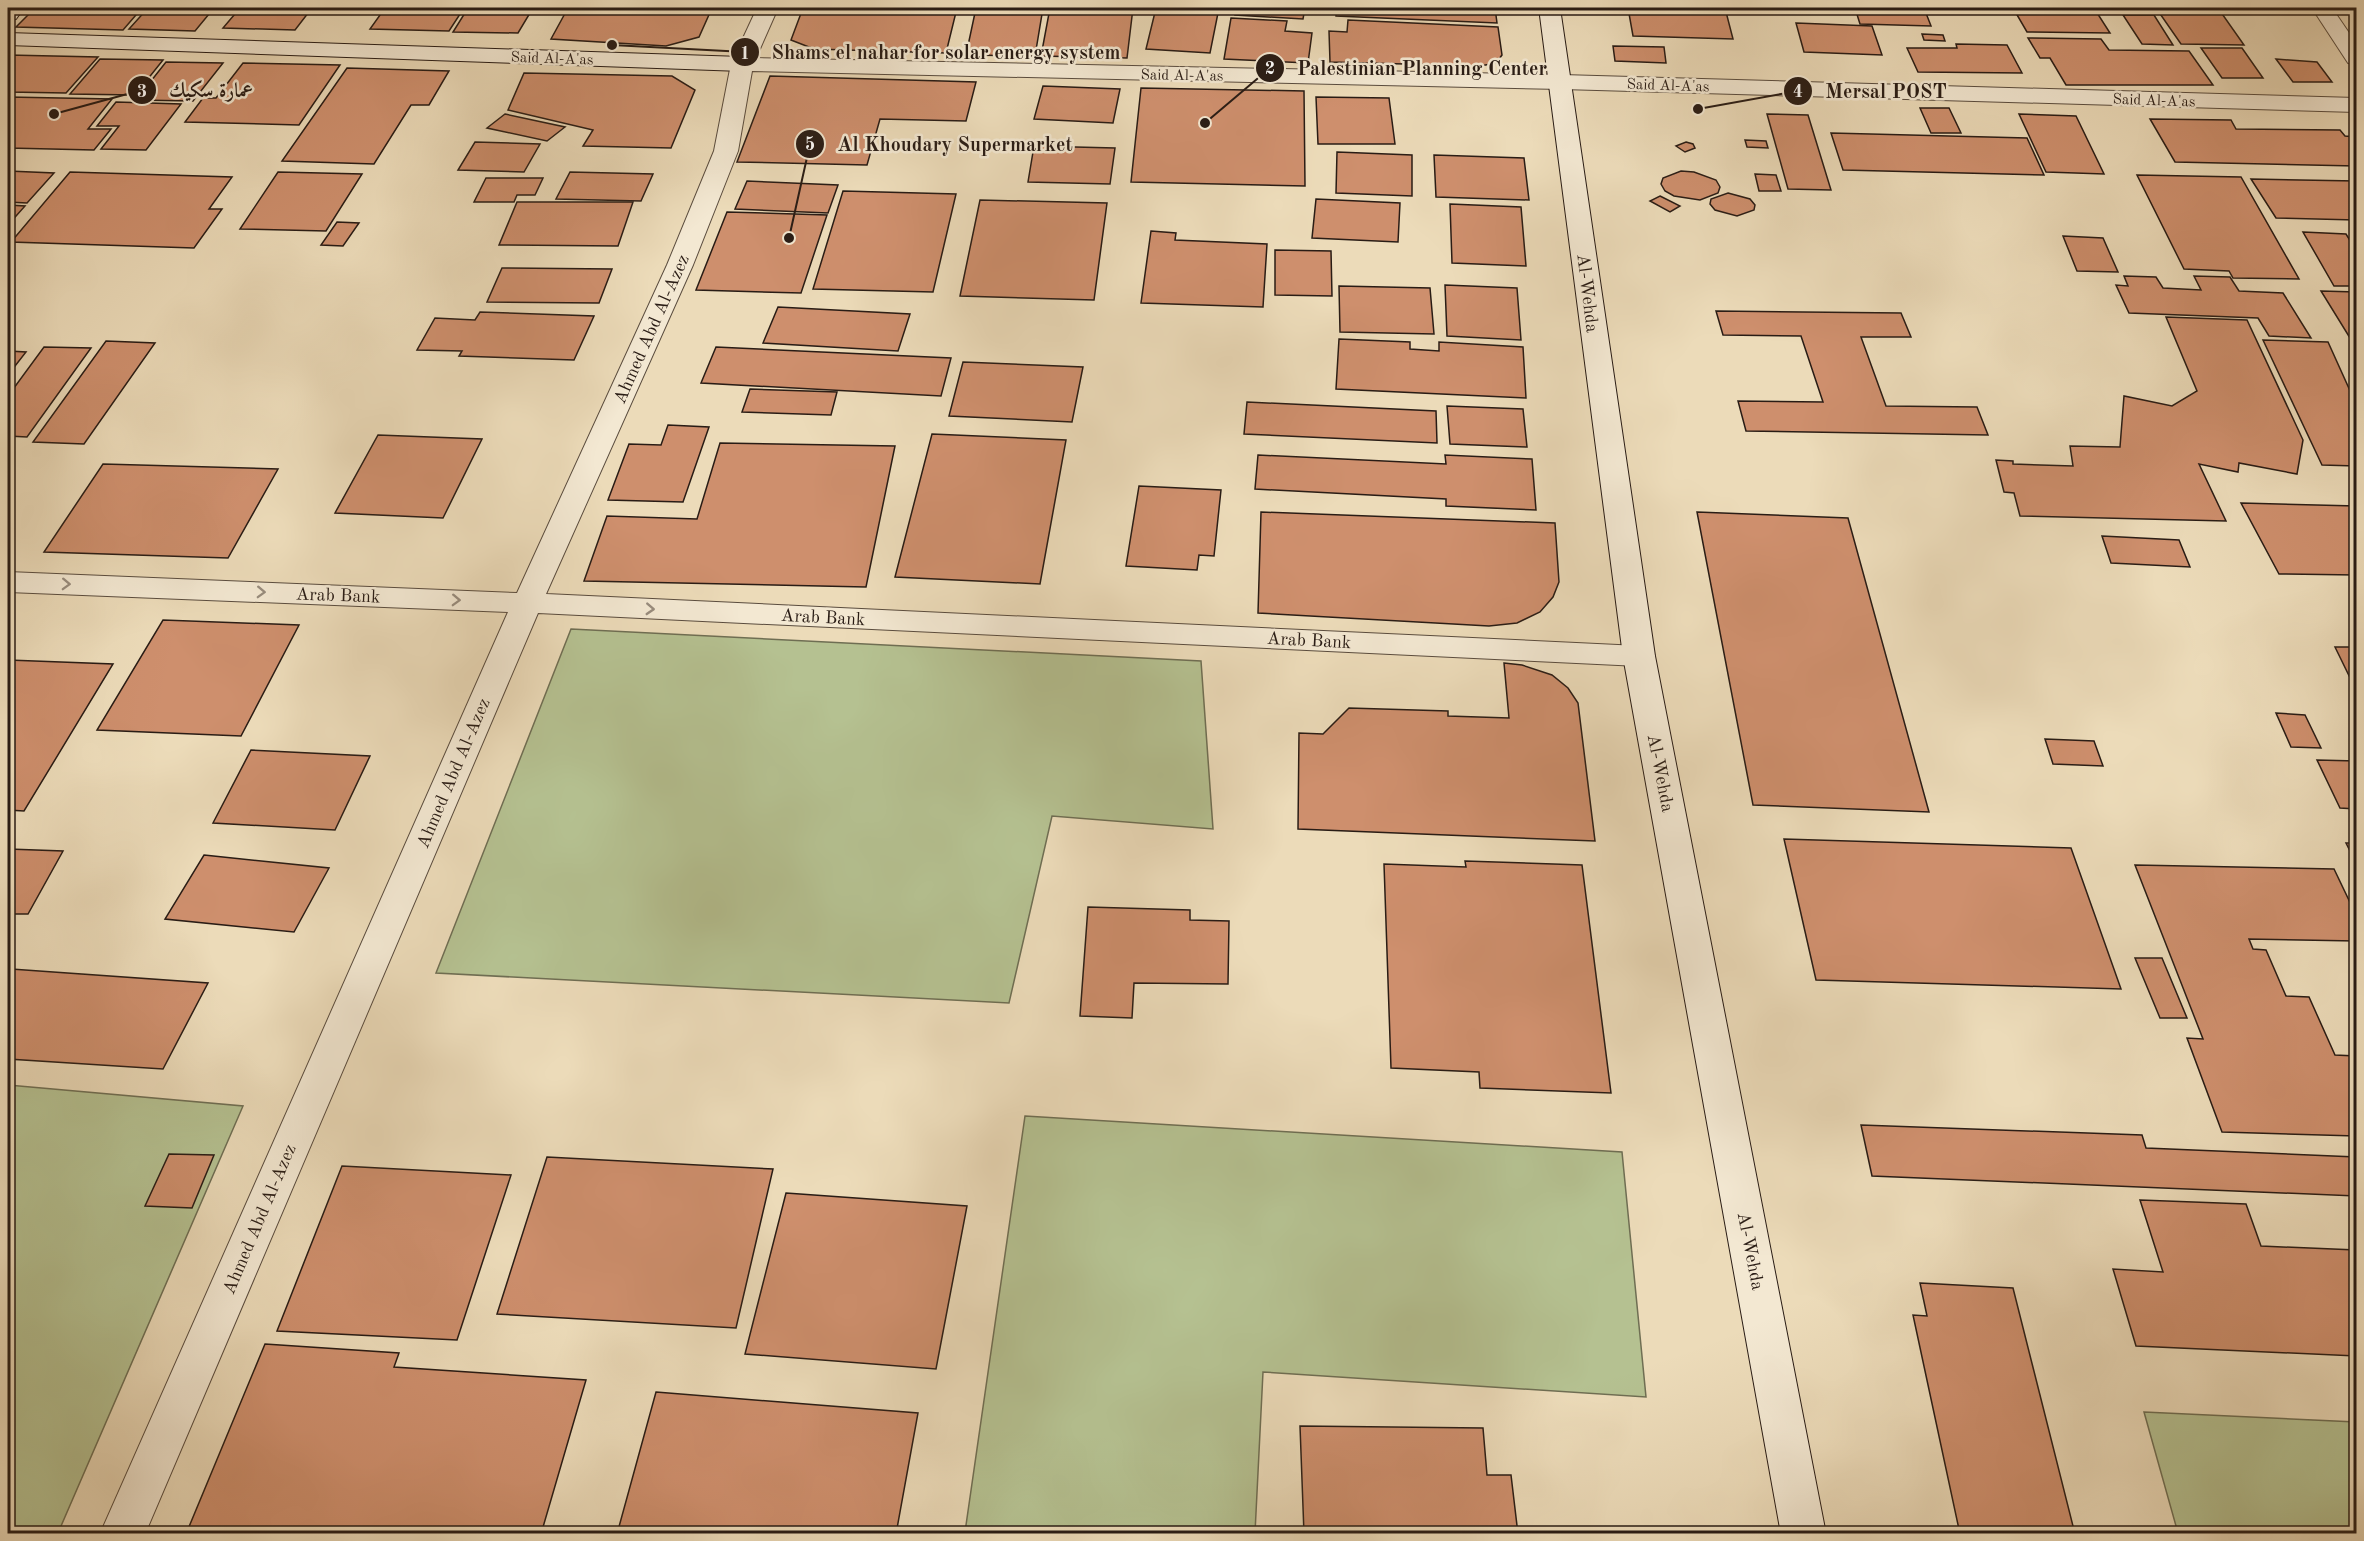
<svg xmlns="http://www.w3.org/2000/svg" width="2364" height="1541" viewBox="0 0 2364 1541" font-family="'Old Standard TT',Amiri,serif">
  <rect width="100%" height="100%" fill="#ecdbb9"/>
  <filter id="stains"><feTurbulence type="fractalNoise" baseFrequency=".00333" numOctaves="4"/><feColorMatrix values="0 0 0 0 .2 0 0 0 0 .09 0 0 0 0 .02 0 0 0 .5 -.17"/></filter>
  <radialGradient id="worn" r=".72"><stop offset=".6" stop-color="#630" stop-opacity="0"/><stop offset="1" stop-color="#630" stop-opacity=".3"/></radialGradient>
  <g fill="#b5c191" stroke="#6f6e53" stroke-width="1.5">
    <polygon points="571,629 1201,661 1213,829 1052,816 1009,1003 436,973"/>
    <polygon points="8,1085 243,1106 58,1533 8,1533"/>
    <polygon points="1025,1116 1622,1152 1646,1397 1263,1372 1255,1533 965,1532"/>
    <polygon points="2144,1412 2356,1422 2356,1533 2178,1533"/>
  </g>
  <g fill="#ce8f6d" stroke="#291c15" stroke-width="1.5">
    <polygon points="35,8 142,8 123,30 16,27"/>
    <polygon points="148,8 214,8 195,31 129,29"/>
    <polygon points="240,8 312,8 295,30 223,28"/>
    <polygon points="385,8 464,8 449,31 370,29"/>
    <polygon points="468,8 533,8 518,33 453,32"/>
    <polygon points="568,8 712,8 699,37 666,46 551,39"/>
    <polygon points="803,8 957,8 946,53 814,49 791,40"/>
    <polygon points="976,8 1043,8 1035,56 966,55"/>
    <polygon points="1050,8 1133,8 1127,58 1041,56"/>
    <polygon points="1156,8 1219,8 1210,53 1146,49"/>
    <polygon points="1236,8 1305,8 1303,19 1235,15"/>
    <polygon points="1336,8 1495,8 1497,23 1336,16"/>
    <polygon points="1628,8 1725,8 1733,39 1633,36"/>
    <polygon points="1855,8 1924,8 1931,26 1860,24"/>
    <polygon points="2013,8 2094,8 2110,33 2027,32"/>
    <polygon points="2156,8 2218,8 2244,45 2181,44"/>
    <polygon points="2123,15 2154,15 2173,45 2142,44"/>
    <polygon points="1231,18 1287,21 1285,31 1312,33 1308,63 1224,59"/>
    <polygon points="1348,20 1498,27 1502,55 1496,63 1480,66 1330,62 1329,31 1347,32"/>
    <polygon points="1796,23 1872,26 1882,55 1804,52"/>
    <polygon points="1922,34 1943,35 1945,41 1924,40"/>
    <polygon points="2028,38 2101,39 2109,50 2189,51 2213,85 2066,85 2050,58 2040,58"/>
    <polygon points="1956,44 2007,45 2022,73 1918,72 1907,48 1957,48"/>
    <polygon points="1613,46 1664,47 1666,63 1615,61"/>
    <polygon points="2201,48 2242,48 2263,78 2222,78"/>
    <polygon points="8,55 98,57 66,93 8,92"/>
    <polygon points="100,59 163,60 135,95 70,94"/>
    <polygon points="2276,59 2317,62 2332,82 2293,82"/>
    <polygon points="166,62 223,63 193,101 136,100"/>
    <polygon points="243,63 340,65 299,125 185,122 203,98 216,98"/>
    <polygon points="347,68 449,71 429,105 411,105 374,164 282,161"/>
    <polygon points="524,73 672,76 695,90 671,148 583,146 593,130 508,110"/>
    <polygon points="770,76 976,82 966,121 880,119 867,165 737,162"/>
    <polygon points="1043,86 1120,89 1113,123 1034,119"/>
    <polygon points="1141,88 1304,91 1305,186 1131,182"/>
    <polygon points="8,97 112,99 88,129 111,129 94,150 8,148"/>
    <polygon points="1316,97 1389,98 1395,144 1318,144"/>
    <polygon points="116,102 181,104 146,150 101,149 119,126 97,126"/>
    <polygon points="1920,108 1949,108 1961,133 1931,133"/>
    <polygon points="505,114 565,127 547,141 487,128"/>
    <polygon points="1767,114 1808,115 1831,190 1788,189"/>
    <polygon points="2019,114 2076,116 2104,174 2046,172"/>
    <polygon points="2150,119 2231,120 2236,129 2340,130 2345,136 2356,137 2356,166 2175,162"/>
    <polygon points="1831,133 2027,138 2044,175 1843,170"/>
    <polygon points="1745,140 1766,141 1768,148 1747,147"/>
    <polygon points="475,142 540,144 524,172 458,170"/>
    <polygon points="1686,142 1693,144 1695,148 1685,152 1676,146"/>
    <polygon points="1034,146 1115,148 1110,184 1028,182"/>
    <polygon points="1337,152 1412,155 1412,196 1336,193"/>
    <polygon points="1434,155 1524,158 1529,200 1436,197"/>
    <polygon points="8,171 54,173 27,203 8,202"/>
    <polygon points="1681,171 1694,172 1716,180 1720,187 1718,193 1700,200 1674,196 1665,191 1661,184 1663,178"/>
    <polygon points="70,172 232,177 209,209 222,209 194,248 11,242"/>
    <polygon points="278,172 362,174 326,231 240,229"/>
    <polygon points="570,172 653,174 641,201 556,199"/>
    <polygon points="1755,174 1776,175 1781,191 1759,191"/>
    <polygon points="2137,175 2241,177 2299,279 2233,278 2229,271 2184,269"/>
    <polygon points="486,178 543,178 535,195 517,195 514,202 474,202"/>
    <polygon points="2251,179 2356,181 2356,220 2276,218"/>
    <polygon points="747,181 838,185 828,213 735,209"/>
    <polygon points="843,191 956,194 933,292 813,289"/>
    <polygon points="1728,193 1750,199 1755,205 1754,210 1737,216 1715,210 1710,204 1711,199"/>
    <polygon points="1660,196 1680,206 1670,212 1650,201"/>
    <polygon points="1316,199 1400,203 1398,242 1312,238"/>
    <polygon points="980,200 1107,203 1094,300 960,296"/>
    <polygon points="517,202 633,202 618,246 499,245"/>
    <polygon points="1450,204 1521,207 1526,266 1452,263"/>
    <polygon points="8,205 25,206 8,225"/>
    <polygon points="727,212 827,215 801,293 696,290"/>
    <polygon points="337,222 359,223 343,246 321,245"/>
    <polygon points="1151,231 1176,233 1175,240 1267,244 1263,307 1141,303"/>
    <polygon points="2303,232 2346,234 2356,250 2356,286 2334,286"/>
    <polygon points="2063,236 2103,238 2118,272 2077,271"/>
    <polygon points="1275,250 1331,251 1332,296 1275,295"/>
    <polygon points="502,268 612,269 599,303 487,302"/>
    <polygon points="2124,276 2156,277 2163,288 2201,290 2194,276 2230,277 2239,291 2283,293 2311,338 2269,336 2258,318 2129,313 2116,285 2128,286"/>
    <polygon points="1445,285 1517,288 1521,340 1447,336"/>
    <polygon points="1339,286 1430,288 1434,334 1340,332"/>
    <polygon points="2321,291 2356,292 2356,338 2350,338"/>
    <polygon points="778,307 910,314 898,351 763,343"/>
    <polygon points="1716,311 1901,313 1911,337 1861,337 1886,406 1977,407 1988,435 1746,431 1738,401 1823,402 1801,336 1723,335"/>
    <polygon points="480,312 594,316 574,360 459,356 462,351 417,350 435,318 475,320"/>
    <polygon points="2166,317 2247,320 2303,440 2297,474 2239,463 2238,472 2199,464 2226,521 2020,516 2014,493 2004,492 1996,460 2013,461 2013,464 2073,466 2070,446 2120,447 2124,396 2172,406 2197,391"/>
    <polygon points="1339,339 1410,342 1410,349 1439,351 1439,342 1523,347 1526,398 1336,389"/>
    <polygon points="2263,340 2328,342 2356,404 2356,466 2322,465"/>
    <polygon points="106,341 155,343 84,444 33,442"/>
    <polygon points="44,347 91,348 27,437 8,436 8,396"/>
    <polygon points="716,347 951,358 941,396 701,383"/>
    <polygon points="8,351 26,352 8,375"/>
    <polygon points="963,362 1083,367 1072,422 949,416"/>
    <polygon points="750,389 837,392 831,415 742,412"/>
    <polygon points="1247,402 1436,411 1437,443 1244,434"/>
    <polygon points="1447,406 1523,409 1527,447 1450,444"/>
    <polygon points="668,425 709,427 683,502 608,500 629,444 661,445"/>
    <polygon points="932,434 1066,440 1040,584 895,577"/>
    <polygon points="378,435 482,439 443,518 335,513"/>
    <polygon points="720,443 895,446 866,587 584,581 607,516 697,519"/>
    <polygon points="1258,455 1446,464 1445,455 1532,459 1536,510 1446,506 1446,499 1255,489"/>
    <polygon points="103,464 278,469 228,558 44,552"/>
    <polygon points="1139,486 1221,490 1214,556 1199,555 1197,570 1126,566"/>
    <polygon points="2241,503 2356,506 2356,575 2279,574"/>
    <polygon points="1261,512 1555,523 1559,582 1553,597 1540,612 1517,623 1489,626 1258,613"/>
    <polygon points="1697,512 1848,518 1929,812 1753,805"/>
    <polygon points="2102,536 2179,540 2190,567 2111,563"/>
    <polygon points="163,620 299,625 241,736 97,730"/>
    <polygon points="2335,647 2356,647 2356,690"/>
    <polygon points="8,660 113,664 24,811 8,810"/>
    <polygon points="1504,663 1522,665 1552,675 1568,688 1578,703 1595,841 1298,829 1299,733 1323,734 1349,708 1448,711 1448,716 1509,718"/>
    <polygon points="2276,713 2305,715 2321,748 2291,747"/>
    <polygon points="2045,739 2094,741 2103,766 2053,764"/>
    <polygon points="251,750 370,756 335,830 213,823"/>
    <polygon points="2317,760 2356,761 2356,809 2340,808"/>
    <polygon points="1784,839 2071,848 2121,989 1816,980"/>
    <polygon points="2346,843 2356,843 2356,863"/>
    <polygon points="8,849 63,851 28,914 8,914"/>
    <polygon points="204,855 329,868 294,932 165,919"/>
    <polygon points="1465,861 1582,865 1611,1093 1480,1088 1479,1072 1391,1068 1384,864 1466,867"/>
    <polygon points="2135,865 2334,869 2356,915 2356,941 2249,939 2253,949 2266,950 2286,996 2309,997 2335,1055 2356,1056 2356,1136 2222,1132 2187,1038 2203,1039"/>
    <polygon points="1088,907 1190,910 1190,920 1229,921 1228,984 1134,983 1132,1018 1080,1016"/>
    <polygon points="2135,958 2162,958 2187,1018 2160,1018"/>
    <polygon points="11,969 208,983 163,1069 8,1059 8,974"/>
    <polygon points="1861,1125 2142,1135 2146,1148 2356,1157 2356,1196 1872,1176"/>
    <polygon points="169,1154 214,1155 192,1208 145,1206"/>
    <polygon points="547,1157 773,1169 736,1328 497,1314"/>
    <polygon points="342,1166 511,1175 457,1340 277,1331"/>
    <polygon points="786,1193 967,1206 936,1369 745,1354"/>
    <polygon points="2140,1200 2246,1204 2261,1246 2356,1250 2356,1356 2136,1346 2113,1269 2163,1272"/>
    <polygon points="1920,1283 2013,1288 2075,1534 1960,1534 1913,1315 1927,1316"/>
    <polygon points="265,1344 399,1353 394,1367 586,1380 541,1534 186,1534"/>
    <polygon points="656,1392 918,1413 896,1534 617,1534"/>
    <polygon points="1300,1426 1483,1428 1487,1475 1511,1475 1518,1534 1304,1534"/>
  </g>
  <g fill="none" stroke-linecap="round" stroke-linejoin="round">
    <defs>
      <g id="street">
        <polygon points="757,8 778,8 756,58 1562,75 2356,98 2356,112 1562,89 752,71 738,151 693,265 546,594 1639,646 1650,649 1655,656 1650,663 1639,666 538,613 145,1534 100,1534 508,612 8,592 8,572 517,593 667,265 714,151 731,64"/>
        <polygon points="2312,8 2332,8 2356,43 2356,64 2348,63"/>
      </g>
      <g id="secondary">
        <polygon points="8,8 24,8 16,19 8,20"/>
        <polygon points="1539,8 1560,8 1655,656 1826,1534 1781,1534 1623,656"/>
        <polygon points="8,33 742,57 750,59 753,64 750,69 742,71 8,45"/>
      </g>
    </defs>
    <use href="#street" stroke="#5a4c3e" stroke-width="2"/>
    <use href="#secondary" stroke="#291c15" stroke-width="2"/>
    <use href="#street" fill="#f3e8d2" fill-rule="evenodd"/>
    <use href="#secondary" fill="#f3e8d2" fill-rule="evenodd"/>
  </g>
  <defs><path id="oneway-chevron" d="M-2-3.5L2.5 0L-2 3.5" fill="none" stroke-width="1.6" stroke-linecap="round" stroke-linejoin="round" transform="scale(1.5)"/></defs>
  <g stroke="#988c7d">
    <use href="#oneway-chevron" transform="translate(66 584) rotate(2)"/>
    <use href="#oneway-chevron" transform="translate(261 592) rotate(2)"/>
    <use href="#oneway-chevron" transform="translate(456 600) rotate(2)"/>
    <use href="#oneway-chevron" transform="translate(650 609) rotate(3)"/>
  </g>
  <g text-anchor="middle" stroke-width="5" stroke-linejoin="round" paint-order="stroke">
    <g font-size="15" fill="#291c15" stroke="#f3e8d2">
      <text transform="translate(552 58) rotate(2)" y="5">Said Al-A'as</text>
      <text transform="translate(1182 75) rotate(1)" y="5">Said Al-A'as</text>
      <text transform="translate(1668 85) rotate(2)" y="5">Said Al-A'as</text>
      <text transform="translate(2154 100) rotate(2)" y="5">Said Al-A'as</text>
    </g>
    <g font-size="18" fill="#291c15" stroke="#f3e8d2">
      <text transform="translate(1588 293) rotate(83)" y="6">Al-Wehda</text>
      <text transform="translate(651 329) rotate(-66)" y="6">Ahmed Abd Al-Azez</text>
      <text transform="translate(338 595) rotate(2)" y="6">Arab Bank</text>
      <text transform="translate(823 617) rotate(3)" y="6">Arab Bank</text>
      <text transform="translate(1309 640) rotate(3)" y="6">Arab Bank</text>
      <text transform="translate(453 773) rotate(-67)" y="6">Ahmed Abd Al-Azez</text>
      <text transform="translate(1661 773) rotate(79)" y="6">Al-Wehda</text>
      <text transform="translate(259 1219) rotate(-67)" y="6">Ahmed Abd Al-Azez</text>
      <text transform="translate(1751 1251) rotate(79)" y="6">Al-Wehda</text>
    </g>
  </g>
  <path fill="none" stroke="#291c15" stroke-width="2" d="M612 45L745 52M1205 123L1270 68M54 114L142 90M1698 109L1798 91M789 238L810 144"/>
  <g fill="#291c15" stroke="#f3e8d2" stroke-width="2">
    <circle cx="612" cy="45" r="6"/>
    <circle cx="1205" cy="123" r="6"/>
    <circle cx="54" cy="114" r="6"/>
    <circle cx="1698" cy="109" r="6"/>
    <circle cx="789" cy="238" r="6"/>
    <circle cx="745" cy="52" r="15"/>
    <circle cx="1270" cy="68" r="15"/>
    <circle cx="142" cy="90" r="15"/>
    <circle cx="1798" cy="91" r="15"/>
    <circle cx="810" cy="144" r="15"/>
  </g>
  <g font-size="18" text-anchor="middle" font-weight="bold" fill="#fff">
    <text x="745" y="59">1</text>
    <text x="1270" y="74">2</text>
    <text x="142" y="97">3</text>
    <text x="1798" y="97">4</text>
    <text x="810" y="150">5</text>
  </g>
  <g font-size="20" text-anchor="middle" font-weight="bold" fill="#291c15" stroke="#f3e8d2" stroke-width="5" stroke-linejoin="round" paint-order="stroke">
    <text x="946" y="59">Shams el nahar for solar energy system</text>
    <text x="1422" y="75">Palestinian Planning Center</text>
    <text x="211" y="97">عمارة سكيك</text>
    <text x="1886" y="98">Mersal POST</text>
    <text x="955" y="151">Al Khoudary Supermarket</text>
  </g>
  <rect width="2364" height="1541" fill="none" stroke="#ecdbb9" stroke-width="30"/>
  <rect x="9" y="9" width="2346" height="1523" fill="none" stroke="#291c15" stroke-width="3"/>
  <rect x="15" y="15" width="2334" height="1511" fill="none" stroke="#291c15" stroke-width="1.5"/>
  <rect width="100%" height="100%" filter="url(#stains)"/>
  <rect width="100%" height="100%" fill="url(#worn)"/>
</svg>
